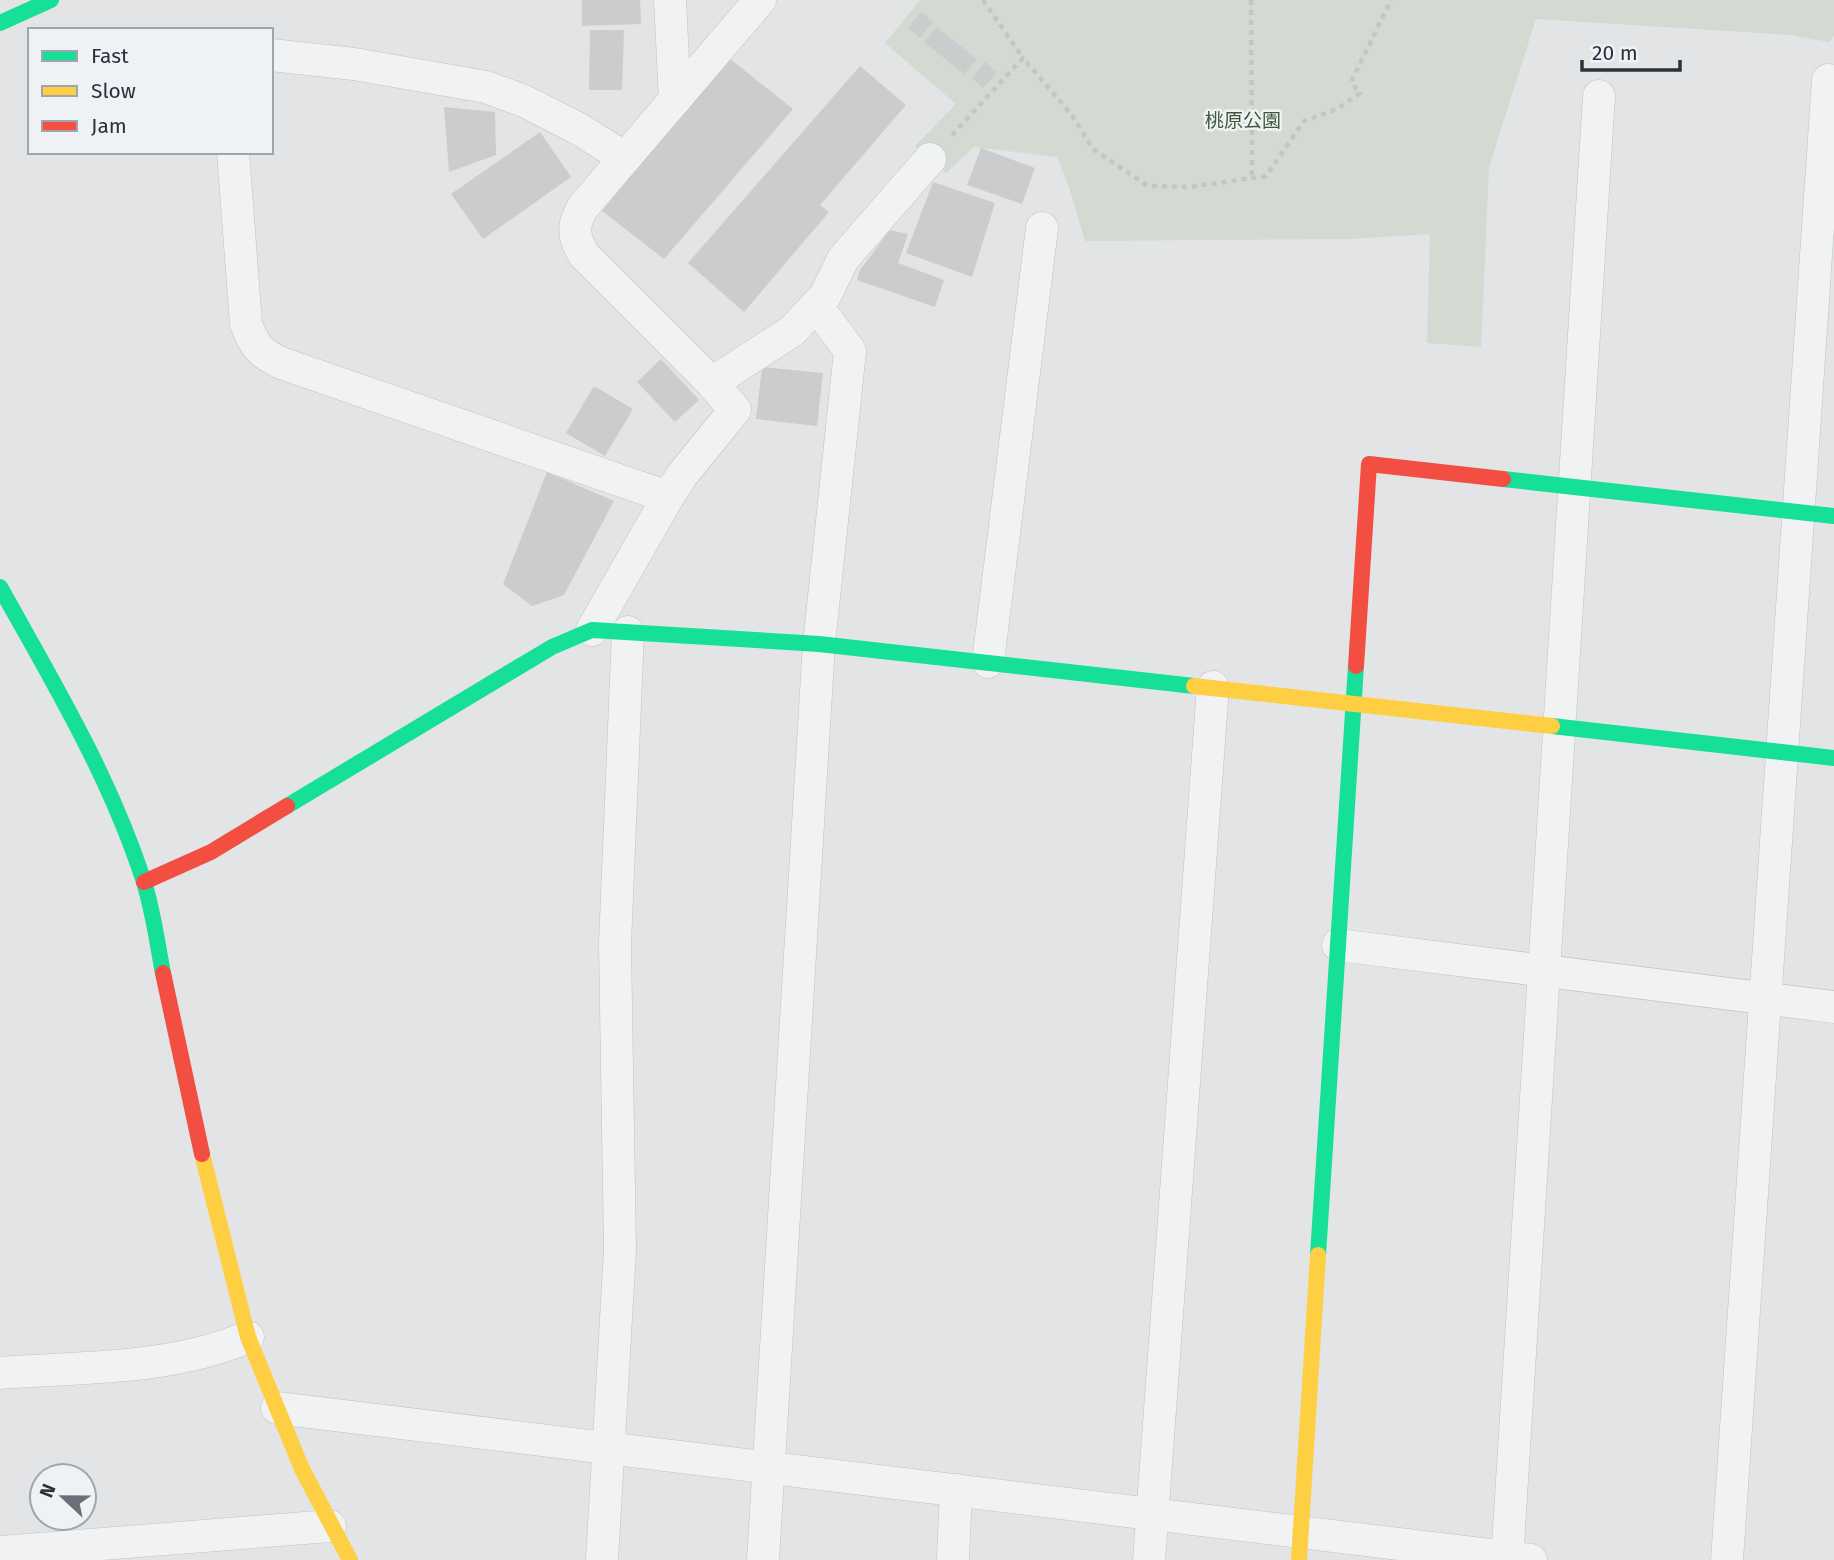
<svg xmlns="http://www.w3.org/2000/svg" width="1834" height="1560" viewBox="0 0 1834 1560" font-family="'Fira Sans','Noto Sans JP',sans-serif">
  <rect width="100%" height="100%" fill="#e2e4e6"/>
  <polygon fill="#d2dad2" points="920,0 1834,0 1834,36 1829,42 1790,35 1536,19 1489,167 1481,347 1427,343 1430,234 1351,239 1085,241 1069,187 1057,157 974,147 946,173 915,146 956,104 885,43"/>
  <g fill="#caccce">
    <polygon points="582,0 640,0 641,24 582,26"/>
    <polygon points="921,12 933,22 920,38 908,28"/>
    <polygon points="937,27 977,59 964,74 924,42"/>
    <polygon points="590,30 624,30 622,90 589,90"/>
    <polygon points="729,58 793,109 664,259 602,211"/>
    <polygon points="985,62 997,72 983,88 972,78"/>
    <polygon points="860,66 906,105 820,205 829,212 744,312 688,263"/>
    <polygon points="444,107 495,112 496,155 449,172"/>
    <polygon points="540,132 571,177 483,239 451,194"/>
    <polygon points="981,148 1035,168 1022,204 967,185"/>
    <polygon points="933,182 995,203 972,277 906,253"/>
    <polygon points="890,230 908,234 898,263 944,280 935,307 857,280 860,270"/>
    <polygon points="661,359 699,400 675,422 637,382"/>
    <polygon points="762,367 823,373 817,426 756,419"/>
    <polygon points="594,386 633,409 605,456 566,433"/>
    <polygon points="547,472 614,501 564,595 532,606 503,584"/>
  </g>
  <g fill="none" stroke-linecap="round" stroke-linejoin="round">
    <defs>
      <g id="street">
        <polyline points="670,0 675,100"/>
        <polyline points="271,55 354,64 486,87 524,101 579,129 625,158"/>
        <path d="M233,152L246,324C255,347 259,352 281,363L668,497"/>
        <polyline points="712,383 792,331 825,296 843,259 930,159"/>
        <path d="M592,630L668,497L682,475L735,410L712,383L584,255C573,237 572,225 583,207L760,0"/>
        <polyline points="988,662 1042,228"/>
        <polyline points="1338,945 1834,1007"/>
        <path d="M0,1373C83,1367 170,1370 248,1337"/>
        <polyline points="277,1408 1531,1560"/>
        <polyline points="0,1552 330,1526"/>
        <polyline points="602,1560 620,1250 615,944 628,632"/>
        <polyline points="763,1560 819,644 850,351 816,305"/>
        <polyline points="953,1560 956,1490"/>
        <polyline points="1149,1560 1213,687"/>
        <polyline points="1507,1560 1599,96"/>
        <polyline points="1727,1560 1828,80"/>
      </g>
    </defs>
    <use href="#street" stroke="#c0c2c4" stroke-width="33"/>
    <g stroke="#c3c5c9" stroke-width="4.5" stroke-dasharray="5 5" stroke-linecap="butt">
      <polyline points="983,0 1023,58"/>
      <polyline points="1251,0 1252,178"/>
      <polyline points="952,135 1023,58 1071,114 1093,149 1148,186 1190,187 1266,176 1304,121 1337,109 1360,93 1351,82 1391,0"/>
    </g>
    <use href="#street" stroke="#f0f2f3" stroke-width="32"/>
    <g stroke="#16e098" stroke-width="16">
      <polyline points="0,23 51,0"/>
      <polyline points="1503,479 1834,516"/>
      <path d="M0,587C53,682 109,775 143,879C153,909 157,942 163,973"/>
      <polyline points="1552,726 1834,758"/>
      <polyline points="287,806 552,647 592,630 819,644 1194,686"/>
      <polyline points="1318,1255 1356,666"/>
    </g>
    <g stroke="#ffcf43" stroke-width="16">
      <polyline points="1194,686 1552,726"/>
      <polyline points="202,1154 248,1337 302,1469 350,1560"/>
      <polyline points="1299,1560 1318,1255"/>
    </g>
    <g stroke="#f24e42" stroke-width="16">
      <polyline points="1356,666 1369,464 1503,479"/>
      <polyline points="144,882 211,852 287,806"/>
      <polyline points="163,973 202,1154"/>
    </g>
  </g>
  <g text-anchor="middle" stroke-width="5" stroke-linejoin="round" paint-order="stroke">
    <g font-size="19" fill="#3d5838" stroke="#eff2f5">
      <text x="1243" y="127">桃原公園</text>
    </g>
  </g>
  <rect x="28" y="28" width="245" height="126" fill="#eff2f5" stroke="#a0a4ac" stroke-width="2"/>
  <rect x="42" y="51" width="35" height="10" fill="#16e098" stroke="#a0a4ac" stroke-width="2"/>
  <text x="91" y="63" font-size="21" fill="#2a303e">Fast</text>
  <rect x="42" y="86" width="35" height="10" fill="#ffcf43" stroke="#a0a4ac" stroke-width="2"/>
  <text x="91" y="98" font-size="21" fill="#2a303e">Slow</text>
  <rect x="42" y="121" width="35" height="10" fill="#f24e42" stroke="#a0a4ac" stroke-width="2"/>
  <text x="91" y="133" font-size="21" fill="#2a303e">Jam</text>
  <g transform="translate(63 1497) rotate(292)"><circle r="33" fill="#eff2f5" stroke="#a0a4ac" stroke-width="2"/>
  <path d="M0-5L12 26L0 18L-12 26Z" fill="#6a6f79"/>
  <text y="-10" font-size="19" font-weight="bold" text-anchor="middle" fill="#2a303e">N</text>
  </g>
  <path d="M1582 60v10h98v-10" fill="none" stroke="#2a303e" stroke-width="3.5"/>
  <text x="1592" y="60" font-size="21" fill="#2a303e" stroke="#eff2f5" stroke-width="5" paint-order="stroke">20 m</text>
</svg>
